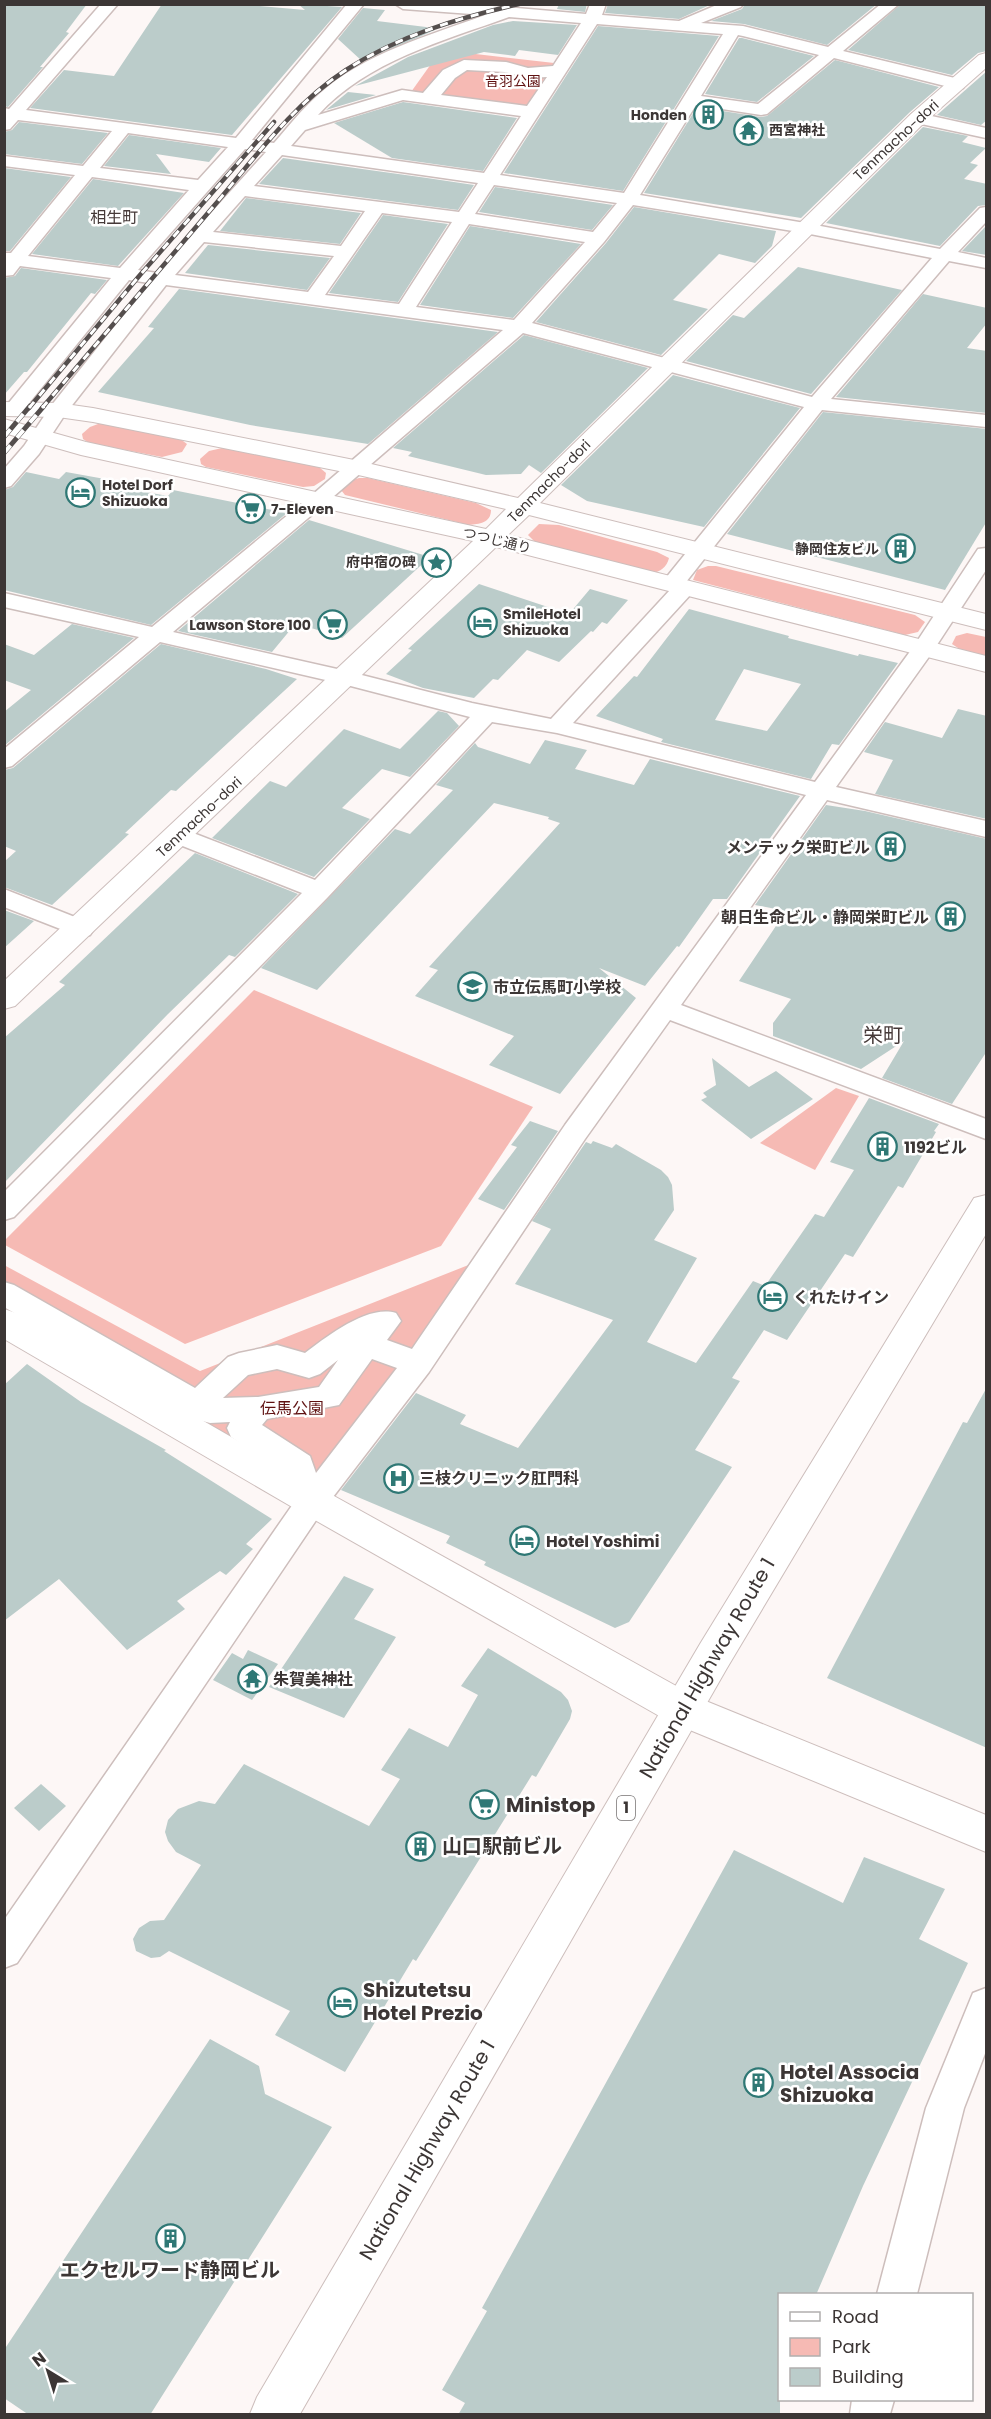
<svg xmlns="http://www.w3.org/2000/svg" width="991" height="2419" viewBox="0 0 991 2419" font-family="Poppins,'Noto Sans JP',sans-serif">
  <rect width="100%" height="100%" fill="#fdf7f6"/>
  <g fill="#f6bab4">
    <polygon points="441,50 554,63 527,106 411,92"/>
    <polygon points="98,424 107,424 179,438 187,444 182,452 162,457 89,443 83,439 82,434 90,427"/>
    <polygon points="222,448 319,467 326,473 325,479 314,486 303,487 206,467 201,464 200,459 209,451"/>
    <path d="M359,478H368L476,503L491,510C491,523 479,524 469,525L345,495L341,490L350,481Z"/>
    <path d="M539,524L559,525L657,552L669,558C667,567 660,572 652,573L536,543L528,535Z"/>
    <polygon points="708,566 716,566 915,615 925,622 918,632 905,635 693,580 697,570"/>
    <polygon points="967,633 986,637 986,657 964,652 952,644 956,636"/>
    <polygon points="254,990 533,1107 441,1246 185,1344 5,1245 5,1240"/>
    <polygon points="836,1088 859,1096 815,1170 760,1143"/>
    <polygon points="471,1264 312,1501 5,1310 4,1265 200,1371"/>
  </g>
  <g fill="#bbccca" fill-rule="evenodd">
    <polygon points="4,4 87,4 66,32 69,33 40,67 43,67 8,107 4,106"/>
    <polygon points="162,4 237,4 305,10 298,4 342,7 232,135 30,108 64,70 114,76"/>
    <polygon points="559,4 587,4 585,12 557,9"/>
    <polygon points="608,4 712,4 679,19 605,13"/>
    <polygon points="745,4 877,4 827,45 744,24 711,21 742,9"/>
    <polygon points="901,4 987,4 987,51 978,53 952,75 848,50"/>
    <polygon points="363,8 385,10 377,21 426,27 435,30 360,63 362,61 338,39"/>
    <polygon points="513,21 577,25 558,55 519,50 515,56 484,52 355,86 408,57 493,25"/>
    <polygon points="598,26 719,36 623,191 504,173"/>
    <polygon points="739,38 742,38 814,56 757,102 705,94"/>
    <polygon points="835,60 939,87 910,112 801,218 644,193 697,107 761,117 767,116"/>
    <polygon points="987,71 987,120 981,125 937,115"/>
    <polygon points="348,92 376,95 326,110"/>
    <polygon points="403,102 517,118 483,171 392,158 334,123"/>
    <polygon points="19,122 108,133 82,164 4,154 4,132 12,130"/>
    <polygon points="923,127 968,136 962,142 986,148 970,163 978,165 964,179 987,184 987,205 978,206 940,246 826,223"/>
    <polygon points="129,135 221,148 209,162 156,154 171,174 104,166"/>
    <polygon points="283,158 427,178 474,185 458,210 259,184"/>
    <polygon points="4,168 71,177 10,251 4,251"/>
    <polygon points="93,179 184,193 118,266 32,254"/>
    <polygon points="495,187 613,205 592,230 479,212"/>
    <polygon points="246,198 361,213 340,244 220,231"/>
    <polygon points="634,207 776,231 772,246 755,263 719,254 673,300 708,309 661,355 536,322 606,243"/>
    <polygon points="383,215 448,224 398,302 329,293"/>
    <polygon points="987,225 987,255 962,251"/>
    <polygon points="470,226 581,244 513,318 420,305"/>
    <polygon points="208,245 330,258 307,290 185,273"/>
    <polygon points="798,267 902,290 811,394 686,361 733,315 744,318"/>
    <polygon points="21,268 107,280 95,294 91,293 27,372 24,372 4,395 4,278 15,276"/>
    <polygon points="179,289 498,332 368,444 250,425 98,392 154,328 148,327"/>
    <polygon points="923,294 987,308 987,323 967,348 987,351 987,413 836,397"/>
    <polygon points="524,335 648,368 541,473 529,465 521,474 486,475 408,456 412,452 393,448"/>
    <polygon points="673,375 800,408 704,527 587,501 561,485"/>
    <polygon points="823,412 987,429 987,521 945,590 727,534"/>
    <polygon points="26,472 59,479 66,472 116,481 113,486 168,496 173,490 287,513 151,625 4,590 4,490 13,487"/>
    <polygon points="309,520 430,557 342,638 296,623 272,652 178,631"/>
    <polygon points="479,584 569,614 590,589 628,600 607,624 602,622 593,632 591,631 559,662 527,650 498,680 493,679 474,698 423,688 386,674 412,650 408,649"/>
    <path d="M689,609L789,636L788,638L858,656L859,654L898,663L839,745L832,744L811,779L661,742L663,739L596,716L634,676L637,677ZM744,669L801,684L767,731L715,720Z"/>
    <polygon points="72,624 134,638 4,746 4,712 31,690 4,680 4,644 34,655"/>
    <polygon points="161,644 266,669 297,679 176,791 171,790 125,833 129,834 114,848 52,905 4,887 4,862 16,851 4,846 4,770 13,768"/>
    <polygon points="958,709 987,716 987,819 875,794 893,760 864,752 885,722 942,738"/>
    <polygon points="438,711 447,713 459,726 410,777 382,769 342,808 370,819 314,877 212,838 270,781 286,787 344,729 400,749"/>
    <polygon points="545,740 587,750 575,769 634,785 650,759 800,796 727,899 713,899 679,947 677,946 645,986 599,968 636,998 560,1094 489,1065 514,1036 415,996 438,970 429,967 560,823 548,819 549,817 494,803 317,990 261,968 395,829 410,834 453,790 436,785 475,743 478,747 530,764"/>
    <polygon points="826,805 865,811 987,839 987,1051 952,1104 882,1078 904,1041 861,1069 773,1036 773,1023 791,999 739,981 786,911 755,905"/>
    <polygon points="195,853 298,894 235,957 229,955 168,1014 4,1183 4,1038 65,985 59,982"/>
    <polygon points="4,910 34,921 4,948"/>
    <polygon points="712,1058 749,1087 776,1071 813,1099 751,1139 701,1100 707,1097 703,1093 716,1085"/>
    <polygon points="869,1098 939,1124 934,1131 936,1132 903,1188 898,1186 853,1257 845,1254 787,1340 764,1330 732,1378 740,1381 695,1450 732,1467 629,1622 615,1628 484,1565 486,1562 446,1543 450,1536 341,1490 416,1393 466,1415 460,1424 518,1448 613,1320 515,1284 551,1229 532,1221 586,1142 591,1144 593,1141 612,1148 616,1144 661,1170 668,1177 672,1185 674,1210 654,1240 697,1258 647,1342 696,1363 753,1281 765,1286 815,1214 824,1217 854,1170 830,1162"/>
    <polygon points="530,1121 558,1131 504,1210 478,1199 517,1147 511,1145"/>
    <polygon points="27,1364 81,1402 166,1450 164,1451 272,1519 246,1544 253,1549 226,1575 220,1571 177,1601 185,1609 127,1650 59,1579 4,1621 4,1385"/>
    <polygon points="987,1387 987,1748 827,1678 963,1422 967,1423"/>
    <polygon points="344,1576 374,1589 354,1619 396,1637 344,1718 269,1687"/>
    <polygon points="488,1648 561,1692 568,1700 572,1711 570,1719 536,1777 532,1775 416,1961 413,1959 345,2072 275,2035 290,2011 169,1951 160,1957 151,1958 136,1951 133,1939 139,1928 150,1921 164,1920 201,1865 176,1852 168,1841 165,1832 168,1820 178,1809 199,1801 215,1804 244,1764 369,1826 400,1779 381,1770 409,1728 448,1747 478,1695 461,1686"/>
    <polygon points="248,1650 278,1664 252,1700 213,1680 232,1653 243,1659"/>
    <polygon points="41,1784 66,1806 39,1831 14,1808"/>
    <polygon points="734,1850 843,1903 864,1857 945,1889 919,1939 968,1963 863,2186 816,2295 780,2295 780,2415 458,2415 465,2403 442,2390 487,2311 482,2308"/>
    <polygon points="210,2039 259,2066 265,2094 332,2127 150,2415 29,2415 4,2398 4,2350"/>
  </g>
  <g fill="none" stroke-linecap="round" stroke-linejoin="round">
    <defs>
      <g id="street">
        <path d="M101,4H118L26,110L236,138L347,4H364L252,140L274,143C288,127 302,109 318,95C364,53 428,36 485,15L403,9L395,4H469L586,14L590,4H606L602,15L679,21L719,4H743L741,7L701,23L743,26L828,47L881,4H899L843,51L963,80L965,84L963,88L957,89L834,58L767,114L761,115L696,105L640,195L805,223L940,249L980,208L986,207V222L958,252L986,258V268L949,261L831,399L986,415V427L822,410L686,582L692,583L695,588L692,593L573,723L815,782L914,646L978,549L986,548V570L931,654L836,787L986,821V837L827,800L681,1005L986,1119V1139L670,1020L585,1139L429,1372L323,1510L17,1963L4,1968V1920L293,1504L285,1472L231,1437L227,1428L230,1422L210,1423L199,1420L4,1307V1282L14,1285L195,1388L228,1357L239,1353L277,1345L305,1353C326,1337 368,1304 396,1313L401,1321L387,1340L412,1349L565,1125L806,795L557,733L492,722L328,897L14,1217L4,1220V1192L302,893L170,841L167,836L170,831L179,828L188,831L315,880L470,717L343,684L160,642L12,766L4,768V749L139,637L4,607V593L152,627L312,495L503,330L166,285L66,413L39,454L11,486L4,488V469L24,446L51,406L149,283L129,280L21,413H7L4,408L7,405L111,278L20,266L13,275L4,276V253H11L75,175L4,166V156L83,166L112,131L18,120L10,129L4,130V108L9,109ZM509,17L581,23L553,66L528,68L506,62L464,60L443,70L423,93L402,90L318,115C367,61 443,41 509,17ZM597,24L723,34L624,193L500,175ZM738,35L743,36L819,55L758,104L701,96ZM467,70L505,72L528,78L547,77L527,106L441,95L455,78ZM403,100L521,116L484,173L291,146L305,130ZM128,133L228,147L198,180L100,168ZM245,149L266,152L157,273L138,270ZM282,155L478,183L459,212L254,186ZM92,177L189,190L120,268L28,256ZM494,185L617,203L593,232L475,214ZM245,196L365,211L341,246L213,232ZM633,205L805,233L932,258L812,397L532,323L604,242ZM382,213L452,222L399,304L325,295ZM469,224L585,242L514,320L416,307ZM204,242L334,256L308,292L175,275ZM523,333L804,407L665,579L662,584L665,589L670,590L551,719L472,703L346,671L173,632L326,503ZM372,1359L397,1368L316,1473L310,1456L262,1425L267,1419L339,1405ZM338,1360L319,1387L258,1397L223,1398L248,1375L277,1369L309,1378L320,1374Z"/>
        <polygon points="918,113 986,128 986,138 912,122 909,118 912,114"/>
        <polygon points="4,889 90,923 94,929 90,935 81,937 4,907"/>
        <polygon points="986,1988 986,2051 964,2108 917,2294 877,2294 926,2108 973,1993"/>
        <polygon points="852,2400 894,2400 890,2414 850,2414"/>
      </g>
      <g id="secondary">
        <polygon points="986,53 986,68 925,122 540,503 986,614 986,630 529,515 508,535 986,656 986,672 496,547 15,1006 4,1009 4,981 473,541 81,455 4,433 4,419 86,442 486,529 506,509 354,474 93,422 58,417 4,416 4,402 58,403 93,408 354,460 518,498 911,114 979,55"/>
        <polygon points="4,1309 16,1313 325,1491 696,1697 986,1815 986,1852 668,1721 299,1511 4,1339"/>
      </g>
      <polygon id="highway" points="986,1195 986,1234 727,1668 300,2414 250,2414 257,2397 700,1644 974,1198"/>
    </defs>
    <use href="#street" stroke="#cdbebc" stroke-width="3"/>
    <use href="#secondary" stroke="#cdbebc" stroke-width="2"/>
    <use href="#highway" stroke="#cdbebc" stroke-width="2"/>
    <use href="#street" fill="#fff" fill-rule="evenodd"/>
    <use href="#secondary" fill="#fff" fill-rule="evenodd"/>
    <use href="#highway" fill="#fff" fill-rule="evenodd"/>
    <defs>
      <g id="rail-far1">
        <polyline points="29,408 140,275 274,122"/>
        <path d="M42,408C99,341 156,274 213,207C254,159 292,105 346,70C398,36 458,18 519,4"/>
      </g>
      <g id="rail">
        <polyline points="4,437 30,406"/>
        <polyline points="4,453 44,406"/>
      </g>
    </defs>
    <use href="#rail-far1" stroke="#544e4d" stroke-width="4.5"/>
    <use href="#rail" stroke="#544e4d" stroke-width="5"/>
    <use href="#rail-far1" stroke="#fff" stroke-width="3" stroke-dasharray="8" stroke-linecap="butt"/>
    <use href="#rail" stroke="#fff" stroke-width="4" stroke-dasharray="10" stroke-linecap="butt"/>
  </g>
  <defs>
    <symbol id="building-ring" viewBox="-11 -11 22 22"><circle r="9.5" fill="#fff" stroke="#2f7875" stroke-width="1.5"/><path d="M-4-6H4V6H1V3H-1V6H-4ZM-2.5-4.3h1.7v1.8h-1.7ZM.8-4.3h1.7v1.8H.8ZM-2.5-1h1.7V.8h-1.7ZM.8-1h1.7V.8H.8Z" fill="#2f7875"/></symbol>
    <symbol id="temple-ring" viewBox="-11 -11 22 22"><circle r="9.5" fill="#fff" stroke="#2f7875" stroke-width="1.5"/><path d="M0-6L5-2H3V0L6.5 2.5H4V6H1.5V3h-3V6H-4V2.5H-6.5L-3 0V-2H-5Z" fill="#2f7875"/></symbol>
    <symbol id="hotel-ring" viewBox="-11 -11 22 22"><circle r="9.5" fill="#fff" stroke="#2f7875" stroke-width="1.5"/><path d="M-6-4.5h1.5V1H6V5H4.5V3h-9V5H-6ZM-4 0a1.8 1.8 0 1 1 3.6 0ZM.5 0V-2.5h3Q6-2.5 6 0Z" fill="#2f7875"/></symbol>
    <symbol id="supermarket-ring" viewBox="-11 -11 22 22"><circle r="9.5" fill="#fff" stroke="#2f7875" stroke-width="1.5"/><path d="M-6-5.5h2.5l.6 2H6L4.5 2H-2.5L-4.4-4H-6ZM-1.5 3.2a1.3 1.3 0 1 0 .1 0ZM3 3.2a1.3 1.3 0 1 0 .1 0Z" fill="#2f7875"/></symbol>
    <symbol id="sight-ring" viewBox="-11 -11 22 22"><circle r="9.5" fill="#fff" stroke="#2f7875" stroke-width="1.5"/><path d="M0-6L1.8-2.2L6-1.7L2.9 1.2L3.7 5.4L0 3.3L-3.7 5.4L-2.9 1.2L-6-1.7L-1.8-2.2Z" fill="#2f7875"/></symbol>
    <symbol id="school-ring" viewBox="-11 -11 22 22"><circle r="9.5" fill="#fff" stroke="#2f7875" stroke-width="1.5"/><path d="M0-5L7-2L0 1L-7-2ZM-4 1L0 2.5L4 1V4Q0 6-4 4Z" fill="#2f7875"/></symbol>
    <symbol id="hospital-ring" viewBox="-11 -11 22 22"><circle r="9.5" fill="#fff" stroke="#2f7875" stroke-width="1.5"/><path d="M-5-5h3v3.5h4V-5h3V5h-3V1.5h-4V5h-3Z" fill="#2f7875"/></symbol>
  </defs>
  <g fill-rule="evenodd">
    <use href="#building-ring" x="692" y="98" width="33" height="33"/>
    <use href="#temple-ring" x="732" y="114" width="33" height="33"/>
    <use href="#hotel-ring" x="64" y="476" width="33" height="33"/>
    <use href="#supermarket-ring" x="234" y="492" width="33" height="33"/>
    <use href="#building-ring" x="884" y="532" width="33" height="33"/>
    <use href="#sight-ring" x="420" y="546" width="33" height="33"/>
    <use href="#hotel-ring" x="466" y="606" width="33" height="33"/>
    <use href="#supermarket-ring" x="316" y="608" width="33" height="33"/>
    <use href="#building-ring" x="874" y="830" width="33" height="33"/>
    <use href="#building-ring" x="934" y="900" width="33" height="33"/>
    <use href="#school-ring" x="456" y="970" width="33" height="33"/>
    <use href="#building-ring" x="866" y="1130" width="33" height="33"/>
    <use href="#hotel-ring" x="756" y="1280" width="33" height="33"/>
    <use href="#hospital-ring" x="382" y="1462" width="33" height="33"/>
    <use href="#hotel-ring" x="508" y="1524" width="33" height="33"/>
    <use href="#temple-ring" x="236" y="1662" width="33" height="33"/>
    <use href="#supermarket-ring" x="468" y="1788" width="33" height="33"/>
    <use href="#building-ring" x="404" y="1830" width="33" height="33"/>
    <use href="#hotel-ring" x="326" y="1986" width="33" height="33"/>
    <use href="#building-ring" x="742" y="2066" width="33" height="33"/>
    <use href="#building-ring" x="154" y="2222" width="33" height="33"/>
  </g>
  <g text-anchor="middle" stroke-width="5" stroke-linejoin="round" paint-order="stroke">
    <g font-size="14" fill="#5f1111" stroke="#fff">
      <text x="513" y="86">音羽公園</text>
    </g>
    <g font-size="14" font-weight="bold" fill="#3c3635" stroke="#fff" text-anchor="end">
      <text x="687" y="120">Honden</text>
      <text x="769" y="135" text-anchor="start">西宮神社</text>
      <text x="102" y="490" text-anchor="start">Hotel Dorf<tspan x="102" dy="16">Shizuoka</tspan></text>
      <text x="271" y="514" text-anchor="start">7-Eleven</text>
      <text x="879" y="554">静岡住友ビル</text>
      <text x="416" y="567">府中宿の碑</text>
      <text x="503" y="619" text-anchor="start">SmileHotel<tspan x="503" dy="16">Shizuoka</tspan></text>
      <text x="311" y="630">Lawson Store 100</text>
    </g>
    <g font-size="14" fill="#3c3635" stroke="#fff">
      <text transform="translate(896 140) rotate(-43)" y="5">Tenmacho-dori</text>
      <text transform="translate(549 481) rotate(-45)" y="5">Tenmacho-dori</text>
      <text transform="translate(497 540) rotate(14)" y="5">つつじ通り</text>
      <text transform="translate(199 817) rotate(-43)" y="5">Tenmacho-dori</text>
    </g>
    <rect fill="#fff" stroke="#767272" stroke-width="1.5" x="617" y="1796" width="18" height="24" rx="4.5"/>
    <g font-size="15" font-weight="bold" fill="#3c3635">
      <text x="626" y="1813">1</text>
    </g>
    <g font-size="16" fill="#453938" stroke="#fff">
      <text x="114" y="223">相生町</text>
    </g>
    <g font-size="16" font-weight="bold" fill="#3c3635" stroke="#fff" text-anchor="start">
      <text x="870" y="853" text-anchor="end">メンテック栄町ビル</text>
      <text x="929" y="923" text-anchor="end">朝日生命ビル・静岡栄町ビル</text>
      <text x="493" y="993">市立伝馬町小学校</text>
      <text x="904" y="1153">1192ビル</text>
      <text x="793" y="1303">くれたけイン</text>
      <text x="419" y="1484">三枝クリニック肛門科</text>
      <text x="546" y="1547">Hotel Yoshimi</text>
      <text x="273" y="1685">朱賀美神社</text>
    </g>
    <g font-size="16" fill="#5f1111" stroke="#fff">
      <text x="292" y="1414">伝馬公園</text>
    </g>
    <g font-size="20" fill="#453938" stroke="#fff">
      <text x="883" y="1042">栄町</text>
    </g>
    <g font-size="20" fill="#3c3635" stroke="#fff">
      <text transform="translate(707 1668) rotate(-60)" y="7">National Highway Route 1</text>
      <text transform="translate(427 2150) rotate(-60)" y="7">National Highway Route 1</text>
    </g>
    <g font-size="20" font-weight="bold" fill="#3c3635" stroke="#fff" text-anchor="start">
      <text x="506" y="1812">Ministop</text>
      <text x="442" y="1853">山口駅前ビル</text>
      <text x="363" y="1997">Shizutetsu<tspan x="363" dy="23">Hotel Prezio</tspan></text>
      <text x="780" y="2079">Hotel Associa<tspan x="780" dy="23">Shizuoka</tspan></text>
      <text x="170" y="2277" text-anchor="middle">エクセルワード静岡ビル</text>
    </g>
  </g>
  <rect width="991" height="2419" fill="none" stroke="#3c3635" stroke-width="12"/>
  <rect x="778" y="2293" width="195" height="108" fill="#ffffff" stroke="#b1afae" stroke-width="1.5"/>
  <rect x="790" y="2312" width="30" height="9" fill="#ffffff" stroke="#b1afae" stroke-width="1.5"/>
  <text x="832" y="2323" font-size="18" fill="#3c3635">Road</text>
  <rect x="790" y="2338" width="30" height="18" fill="#f6bab4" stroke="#b1afae" stroke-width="1.5"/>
  <text x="832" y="2353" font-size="18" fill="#3c3635">Park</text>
  <rect x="790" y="2368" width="30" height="18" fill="#bbccca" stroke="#b1afae" stroke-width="1.5"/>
  <text x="832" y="2383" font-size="18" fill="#3c3635">Building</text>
  <g transform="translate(48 2371) rotate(322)" stroke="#ffffff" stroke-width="4.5" paint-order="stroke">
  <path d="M0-4.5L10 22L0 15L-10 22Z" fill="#3c3635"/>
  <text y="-9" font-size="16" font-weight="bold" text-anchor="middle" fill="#3c3635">N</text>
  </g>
</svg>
